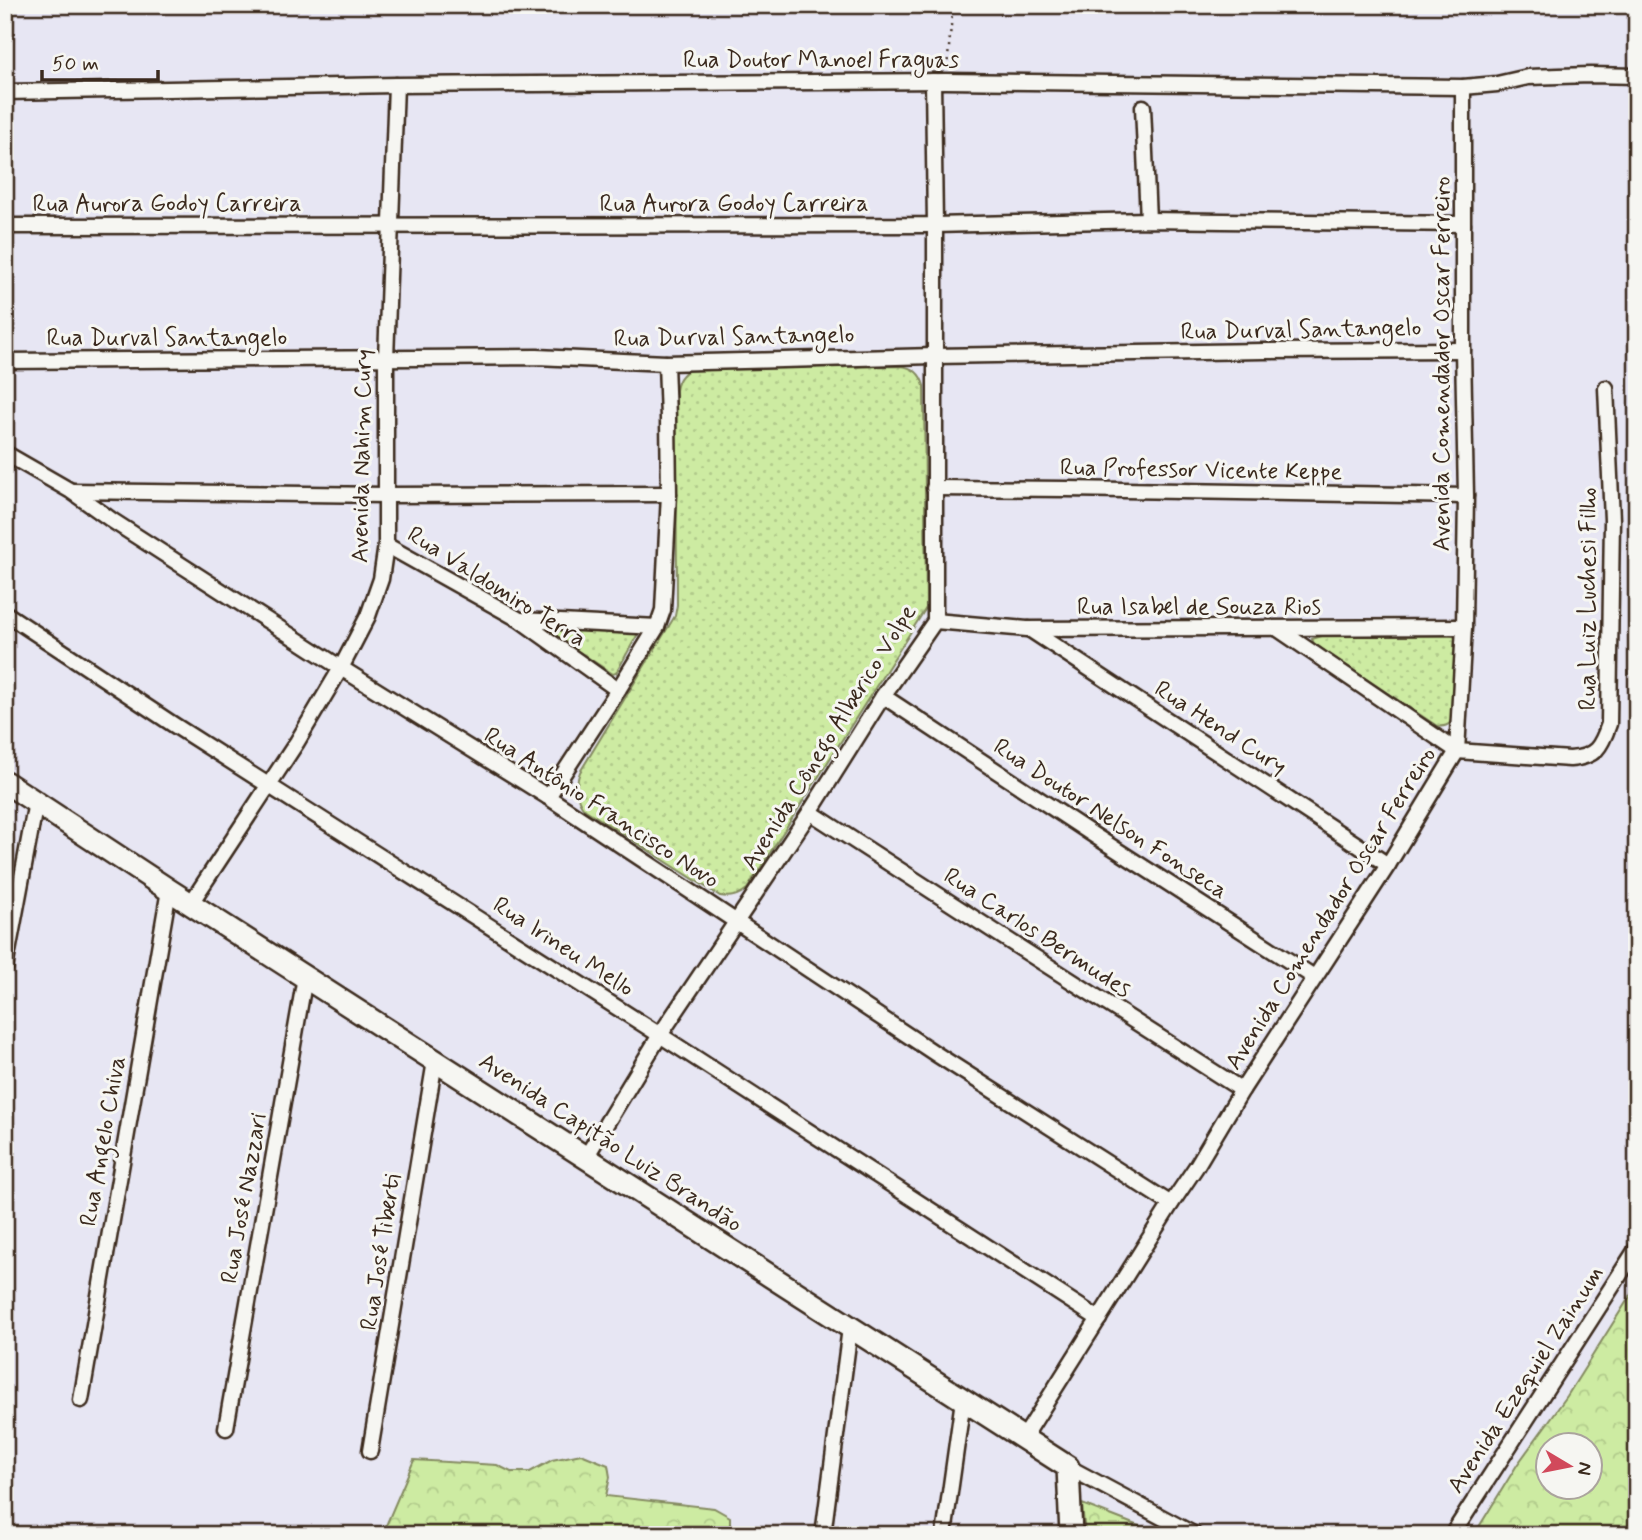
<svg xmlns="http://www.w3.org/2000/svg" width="1642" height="1540" viewBox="0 0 1642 1540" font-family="Mynerve,sans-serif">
  <defs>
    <pattern id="forest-crowns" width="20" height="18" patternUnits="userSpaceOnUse" patternTransform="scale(1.75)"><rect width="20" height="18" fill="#cdeba2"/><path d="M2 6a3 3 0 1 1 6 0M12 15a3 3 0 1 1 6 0" fill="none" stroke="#b1ca8b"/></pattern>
    <pattern id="park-dots" width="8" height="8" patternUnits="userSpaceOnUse" patternTransform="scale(1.75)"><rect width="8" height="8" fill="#cdeba2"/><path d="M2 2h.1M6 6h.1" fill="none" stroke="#b1ca8b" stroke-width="1.8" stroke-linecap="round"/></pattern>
  </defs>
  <rect width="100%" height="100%" fill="#e7e6f3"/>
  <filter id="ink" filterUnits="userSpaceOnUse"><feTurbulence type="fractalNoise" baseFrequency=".0143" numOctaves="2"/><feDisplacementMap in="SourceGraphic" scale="14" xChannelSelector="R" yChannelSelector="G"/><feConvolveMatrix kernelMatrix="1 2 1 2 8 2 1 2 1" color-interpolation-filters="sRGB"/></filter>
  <g filter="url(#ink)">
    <g fill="url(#forest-crowns)" stroke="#848a60" stroke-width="2" fill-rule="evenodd">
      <path d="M1637,1285V1535H1474L1517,1465L1567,1396ZM1548,1446H1590V1488H1548Z"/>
      <polygon points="581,1454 608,1465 610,1477 606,1496 714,1508 730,1517 730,1535 382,1535 414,1460 497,1465 511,1472 530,1472 552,1460"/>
      <polygon points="1082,1504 1141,1527 1154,1535 1085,1535"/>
    </g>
    <g fill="url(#park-dots)" stroke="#848a60" stroke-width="2">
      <path d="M900,366C913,367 921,374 924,386L926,608L747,889C738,896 731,898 720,896L584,809C575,797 575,786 580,772L675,616L677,605L676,390C678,377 685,370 697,367Z"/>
      <polygon points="551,627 639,632 616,673 613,674 549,632 549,628"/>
      <path d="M1449,635L1454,636L1456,640L1455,712C1453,722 1448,728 1437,726L1314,644L1312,639L1322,636Z"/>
    </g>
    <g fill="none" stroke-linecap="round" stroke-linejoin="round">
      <defs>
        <g id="street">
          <polyline points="5,92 396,85 946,81 1463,87 1497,84 1528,77 1590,75 1637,76"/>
          <polyline points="1143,107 1148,220"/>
          <polyline points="5,226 935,225 1148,220 1463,224"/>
          <polyline points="5,361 537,357 666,363 934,356 1264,351 1463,350"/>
          <polyline points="5,453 71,491 113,521 341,668 548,797 936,1054 1171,1204"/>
          <polyline points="934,488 1067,489 1466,496"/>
          <polyline points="72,491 386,495 669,494"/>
          <polyline points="386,545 520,620 618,690"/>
          <polyline points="5,613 174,725 660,1035 1099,1319"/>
          <polyline points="521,620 657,627"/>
          <polyline points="935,621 1027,629 1464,627"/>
          <polyline points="1029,629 1388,865"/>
          <path d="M1278,629L1457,751L1570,759C1596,757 1601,747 1609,724L1612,520L1606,388"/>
          <polyline points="883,696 1095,836 1314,977"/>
          <polyline points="548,797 618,690 657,627 663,610 669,494 668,418 666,363"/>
          <polyline points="810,812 1017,946 1242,1090"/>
          <polyline points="191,903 297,742 341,668 368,616 381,579 386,545 386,359 396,85"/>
          <polyline points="5,968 36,802"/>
          <polyline points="586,1157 660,1035 810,812 883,696 935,621 935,225 933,81"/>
          <polyline points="81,1400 169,890"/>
          <polyline points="226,1428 305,977"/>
          <polyline points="1023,1439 1171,1204 1196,1167 1242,1090 1388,865 1457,751 1464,627 1466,496 1463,350 1463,87"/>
          <polyline points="370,1451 435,1061"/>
          <polyline points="1068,1467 1195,1535"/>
          <polyline points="823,1535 850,1328"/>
          <polyline points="944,1535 963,1400"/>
          <polyline points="1452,1535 1637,1248"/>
        </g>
        <polyline id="secondary" points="5,782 169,890 1068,1467 1071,1535"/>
      </defs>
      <use href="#street" stroke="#3b2a1e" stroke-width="19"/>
      <use href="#secondary" stroke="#3b2a1e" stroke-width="26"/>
      <polyline stroke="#3b2a1e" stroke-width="2.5" stroke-dasharray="2 5" stroke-linecap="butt" points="947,68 953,5"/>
      <use href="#street" stroke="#f6f6f2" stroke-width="14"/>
      <use href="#secondary" stroke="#f6f6f2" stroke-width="21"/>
    </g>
  </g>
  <g text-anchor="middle" stroke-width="6" stroke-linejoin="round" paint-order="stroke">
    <g font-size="24" fill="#3b2a1e" stroke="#f6f6f2">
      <text x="821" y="67">Rua Doutor Manoel Fraguas</text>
      <text x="167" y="211">Rua Aurora Godoy Carreira</text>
      <text x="734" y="211">Rua Aurora Godoy Carreira</text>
      <text transform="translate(1301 329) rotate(-1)" y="8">Rua Durval Santangelo</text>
      <text transform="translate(734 336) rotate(-1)" y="8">Rua Durval Santangelo</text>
      <text x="167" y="345">Rua Durval Santangelo</text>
      <text transform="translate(1441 364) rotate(-90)" y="8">Avenida Comendador Oscar Ferreiro</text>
      <text transform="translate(361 456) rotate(-89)" y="8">Avenida Nahim Cury</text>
      <text transform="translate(1201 469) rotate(1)" y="8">Rua Professor Vicente Keppe</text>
      <text transform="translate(497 586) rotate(32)" y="8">Rua Valdomiro Terra</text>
      <text transform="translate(1587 599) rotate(-90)" y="8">Rua Luiz Luchesi Filho</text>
      <text x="1199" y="614">Rua Isabel de Souza Rios</text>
      <text transform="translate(1221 727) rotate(33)" y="8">Rua Hend Cury</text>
      <text transform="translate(828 737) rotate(-58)" y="8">Avenida Cônego Alberico Volpe</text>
      <text transform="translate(602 807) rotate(33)" y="8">Rua Antônio Francisco Novo</text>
      <text transform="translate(1111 818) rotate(33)" y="8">Rua Doutor Nelson Fonseca</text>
      <text transform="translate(1330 908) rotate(-58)" y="8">Avenida Comendador Oscar Ferreiro</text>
      <text transform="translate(1038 932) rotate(33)" y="8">Rua Carlos Bermudes</text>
      <text transform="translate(564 946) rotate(33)" y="8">Rua Irineu Mello</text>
      <text transform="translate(102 1141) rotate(-80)" y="8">Rua Angelo Chiva</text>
      <text transform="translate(611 1142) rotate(33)" y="8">Avenida Capitão Luiz Brandão</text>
      <text transform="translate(243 1198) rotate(-80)" y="8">Rua José Nazzari</text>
      <text transform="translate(380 1252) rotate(-81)" y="8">Rua José Tiberti</text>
      <text transform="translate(1525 1379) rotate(-57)" y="8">Avenida Ezequiel Zainum</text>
    </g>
  </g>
  <rect width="1642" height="1540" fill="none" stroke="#f6f6f2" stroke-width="28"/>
  <rect x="14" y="14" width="1614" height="1512" fill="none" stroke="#3b2a1e" stroke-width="2.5" filter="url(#ink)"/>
  <g transform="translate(1569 1466) rotate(100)"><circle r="33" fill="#f6f6f2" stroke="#aba49d" stroke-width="2"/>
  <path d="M0-5L12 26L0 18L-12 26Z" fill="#d1495b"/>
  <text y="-10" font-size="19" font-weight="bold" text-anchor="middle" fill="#3b2a1e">N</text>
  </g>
  <path d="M42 70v10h116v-10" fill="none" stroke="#3b2a1e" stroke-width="3.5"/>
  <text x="52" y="70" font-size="21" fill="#3b2a1e" stroke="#f6f6f2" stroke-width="5" paint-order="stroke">50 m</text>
</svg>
